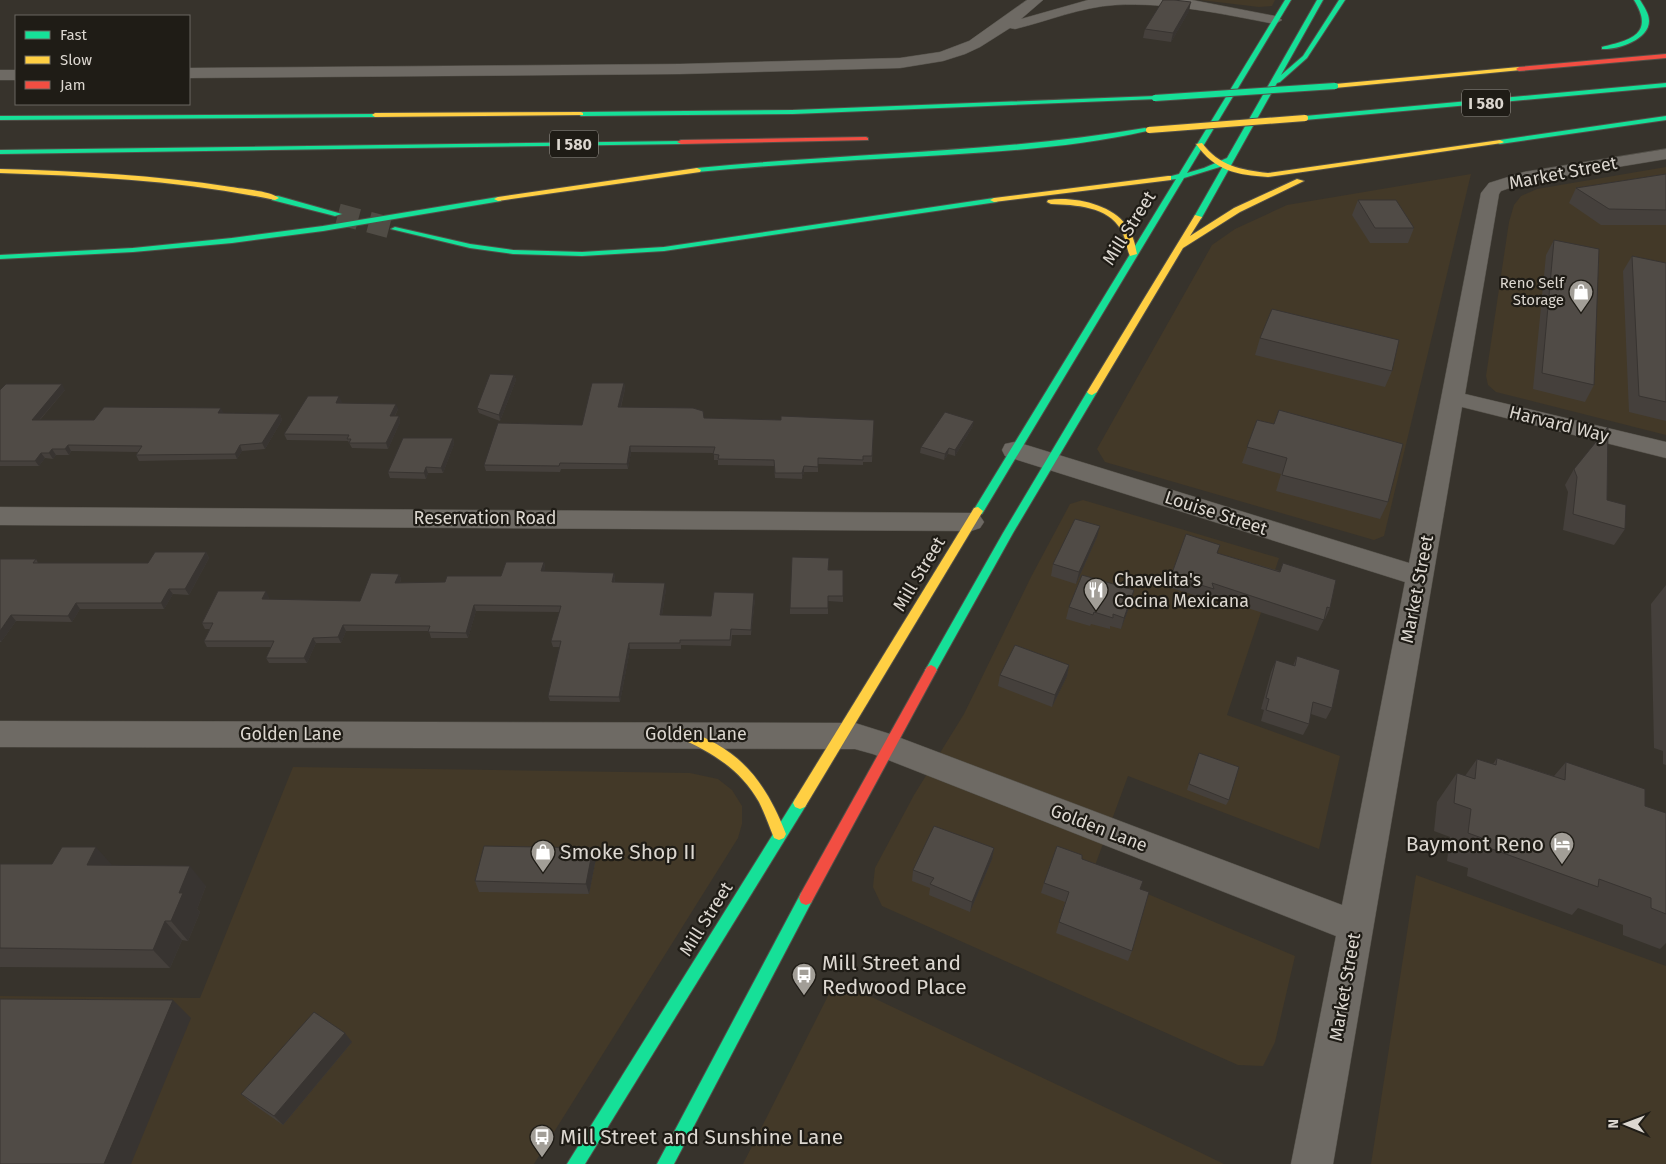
<svg xmlns="http://www.w3.org/2000/svg" width="1666" height="1164" viewBox="0 0 1666 1164" font-family="'Fira Sans',sans-serif">
  <rect width="100%" height="100%" fill="#37332c"/>
  <g fill="#433928">
    <polygon points="1200,0 1275,0 1272,6 1259,7"/>
    <polygon points="1666,167 1666,435 1496,392 1488,385 1486,376 1509,222 1514,205 1521,196 1537,189"/>
    <polygon points="1471,174 1384,536 1374,540 1105,462 1097,449 1212,245 1235,229 1287,205"/>
    <polygon points="1083,500 1279,558 1227,715 1340,756 1319,849 1128,776 1093,871 1295,956 1275,1042 1263,1066 1238,1065 882,906 873,887 875,868 914,795 964,714 1031,577 1070,504"/>
    <polygon points="293,767 690,773 718,779 732,790 742,806 742,824 738,838 534,1164 0,1164 0,996 200,998"/>
    <polygon points="1416,875 1666,966 1666,1164 1371,1164"/>
    <polygon points="846,985 1191,1148 1224,1164 743,1164 831,990"/>
  </g>
  <g fill="none" stroke-linecap="round" stroke-linejoin="round">
    <polyline stroke="#504c45" stroke-width="21" stroke-dasharray="21 11" stroke-linecap="butt" points="338,214 395,229"/>
    <defs>
      <g id="street">
        <path d="M1027,0H1043L1021,19L1088,0H1192L1275,16L1282,20L1275,24C1222,14 1170,2 1115,5C1081,7 1048,21 1015,29L1010,28L980,47L965,54L943,61L900,68L680,74L189,78V68L680,64L900,58L940,52L969,41Z"/>
        <rect x="0" y="70" width="16" height="10"/>
        <polygon points="1666,149 1666,159 1527,182 1501,191 1499,194 1465,394 1666,442 1666,458 1462,407 1333,1164 1291,1164 1336,936 873,754 855,749 0,747 0,721 855,723 890,734 1342,905 1405,582 1005,456 1002,450 1005,444 1014,442 1023,444 1409,563 1481,193 1489,183 1524,172"/>
        <polygon points="0,507 971,513 980,516 984,522 980,528 971,531 0,525"/>
      </g>
      <g id="fast">
        <polygon points="1285,0 1291,0 1187,173 1204,168 1227,158 1317,0 1323,0 1281,75 1303,56 1339,0 1345,0 1307,58 1280,82 1277,83 1201,219 1194,217 1223,166 1184,178 982,514 974,514 973,511 1176,179 1168,180 1164,178 1179,174"/>
        <path d="M1634,0H1640C1644,7 1649,13 1649,21C1649,40 1617,50 1602,49V47C1631,40 1655,34 1634,0Z"/>
        <polygon points="1666,83 1666,87 1305,120 1302,118 1305,116"/>
        <polygon points="1155,96 1157,97 1157,99 793,114 581,116 578,114 581,112 793,110"/>
        <polygon points="377,114 378,115 375,117 0,120 0,116"/>
        <polygon points="1666,116 1666,120 1500,144 1496,142 1500,140"/>
        <path d="M1145,128L1147,129V131C1081,146 1012,151 944,155C861,160 779,164 697,172L693,170L697,168C846,153 997,153 1145,128Z"/>
        <polygon points="683,141 685,142 681,144 0,154 0,150"/>
        <polygon points="272,196 278,196 342,214 335,216 272,200"/>
        <polygon points="498,197 501,197 501,201 323,231 232,243 133,252 0,259 0,255 133,248 232,238 323,226"/>
        <polygon points="994,198 998,200 997,202 664,251 582,256 513,254 470,248 391,229 395,227 470,244 513,250 582,252 664,247"/>
        <polygon points="1092,389 1097,392 1013,533 935,673 927,673 925,670 927,667 1003,533 1087,392"/>
        <polygon points="800,797 805,799 807,803 805,807 585,1164 567,1164 795,799"/>
        <polygon points="806,891 811,893 813,898 811,903 674,1164 657,1164 801,893"/>
      </g>
      <g id="slow">
        <polygon points="1519,67 1521,68 1521,70 1335,88 1332,86 1335,84"/>
        <polygon points="581,112 583,113 583,115 375,117 372,115 375,113"/>
        <path d="M1500,140L1504,142L1502,143L1268,177C1237,175 1215,171 1196,144L1202,143C1219,166 1241,170 1268,173Z"/>
        <polygon points="697,168 701,170 700,172 498,201 494,199 498,197"/>
        <path d="M0,169C77,171 155,175 231,187C243,189 270,191 279,198L275,200C184,181 93,176 0,173Z"/>
        <polygon points="1168,176 1171,176 1171,180 994,202 990,200 994,198"/>
        <polygon points="1297,179 1304,181 1240,212 1183,248 1097,392 1092,395 1089,394 1087,392 1195,215 1202,217 1190,236 1234,208"/>
        <path d="M1048,200C1073,196 1111,204 1126,225C1133,234 1135,244 1137,254L1130,256C1126,247 1126,238 1121,230C1108,206 1075,205 1051,204L1047,202Z"/>
        <polygon points="978,507 983,511 805,807 800,809 795,807 793,803 795,799 974,508"/>
        <path d="M683,729C739,748 765,780 786,834L784,838L779,840L774,838C769,826 765,814 759,802C741,770 712,752 679,738L677,734L679,730Z"/>
      </g>
      <g id="jam">
        <polygon points="1666,54 1666,58 1519,71 1516,69 1519,67"/>
        <polygon points="866,137 868,138 868,140 681,144 677,142 681,140"/>
        <polygon points="931,665 935,667 937,670 811,903 806,905 801,903 799,898 801,893 927,667"/>
      </g>
    </defs>
    <use href="#street" stroke="#535049" stroke-width="1"/>
    <use href="#fast" stroke="#535049" stroke-width="2"/>
    <use href="#slow" stroke="#535049" stroke-width="2"/>
    <use href="#jam" stroke="#535049" stroke-width="2"/>
    <use href="#street" fill="#6e6a64" fill-rule="evenodd"/>
    <use href="#fast" fill="#16e098" fill-rule="evenodd"/>
    <use href="#slow" fill="#ffcf43" fill-rule="evenodd"/>
    <use href="#jam" fill="#f24e42" fill-rule="evenodd"/>
    <defs>
      <polyline id="fast-bridge" points="1155,98 1335,86"/>
      <polyline id="slow-bridge" points="1149,130 1305,118"/>
    </defs>
    <use href="#fast-bridge" stroke="#535049" stroke-width="8" stroke-linecap="butt"/>
    <use href="#slow-bridge" stroke="#535049" stroke-width="8" stroke-linecap="butt"/>
    <use href="#fast-bridge" stroke="#16e098" stroke-width="6"/>
    <use href="#slow-bridge" stroke="#ffcf43" stroke-width="6"/>
  </g>
  <g fill="#45403c">
    <polygon points="1189,11 1171,42 1143,38 1145,29"/>
    <polygon points="1666,174 1666,225 1601,225 1569,203 1576,188"/>
    <polygon points="1358,200 1414,228 1408,243 1370,243 1352,215"/>
    <polygon points="1554,240 1594,385 1585,402 1533,389 1546,255"/>
    <polygon points="1632,256 1666,263 1666,421 1629,412 1623,271"/>
    <polygon points="1260,338 1392,371 1385,387 1255,355"/>
    <polygon points="514,375 516,380 500,421 479,413 477,408"/>
    <polygon points="624,383 625,389 621,407 704,418 781,420 874,420 872,462 863,462 863,465 818,464 818,472 804,472 802,479 775,478 774,466 718,465 718,460 714,460 714,453 631,452 628,469 561,469 560,472 486,471 484,465 582,425"/>
    <polygon points="0,390 65,390 40,420 94,420 224,413 280,414 282,420 265,449 242,451 237,459 139,461 136,455 138,452 71,451 69,455 56,455 53,459 45,458 39,466 0,466"/>
    <polygon points="342,402 341,403 398,409 395,416 399,416 400,422 388,449 352,448 348,441 287,440 284,434"/>
    <polygon points="1279,410 1388,502 1380,519 1276,491 1281,474 1242,463 1257,420 1274,424"/>
    <polygon points="973,426 955,456 948,454 944,460 920,453 921,447"/>
    <polygon points="453,438 454,444 443,473 428,473 426,479 390,478 388,472"/>
    <polygon points="1574,469 1607,500 1625,529 1614,545 1563,530 1568,492 1565,485"/>
    <polygon points="1097,537 1076,584 1051,576 1053,564"/>
    <polygon points="206,552 209,558 189,595 173,594 164,609 80,609 72,622 16,621 1,642 0,642 0,559 36,559 38,563 148,563"/>
    <polygon points="1217,553 1280,571 1283,563 1330,608 1325,619 1324,619 1318,631 1211,596 1210,600 1168,587 1171,576"/>
    <polygon points="544,562 545,568 544,571 614,573 615,579 615,582 666,589 662,615 711,616 755,599 751,635 732,635 731,646 681,645 681,649 630,649 620,702 550,701 548,696 560,647 553,647 551,641 560,612 476,611 468,638 431,638 429,631 346,631 341,643 316,643 307,663 269,663 266,658 271,647 207,647 204,641 210,629 205,629 202,623 269,597 268,600 360,601 399,574 401,579 400,583 445,582 501,576"/>
    <polygon points="829,570 843,570 843,602 828,601 828,614 790,614 790,608"/>
    <polygon points="1666,585 1666,765 1663,764 1663,751 1654,748 1651,604"/>
    <polygon points="1134,590 1131,602 1121,629 1110,626 1110,629 1091,624 1090,626 1066,619 1069,607"/>
    <polygon points="1297,656 1332,708 1326,719 1311,714 1309,724 1303,735 1261,721 1264,710 1261,709 1271,672 1276,660 1293,666"/>
    <polygon points="1069,665 1067,676 1052,707 998,686 1000,675"/>
    <polygon points="1197,758 1229,800 1226,805 1187,790"/>
    <polygon points="1497,758 1554,776 1566,762 1645,806 1666,813 1666,943 1660,949 1623,935 1623,925 1578,908 1572,915 1467,876 1468,868 1447,861 1450,837 1434,831 1437,802 1457,773 1465,776 1477,759 1493,764"/>
    <polygon points="994,848 992,859 970,912 929,895 930,888 912,881 913,870"/>
    <polygon points="596,858 589,894 479,892 475,881"/>
    <polygon points="1082,859 1140,889 1132,951 1128,961 1056,933 1065,902 1041,893 1044,883"/>
    <polygon points="0,864 112,865 206,886 197,909 200,912 188,941 182,940 170,968 0,967"/>
    <polygon points="352,1042 283,1125 250,1102 241,1094"/>
  </g>
  <g fill="#383431">
    <polygon points="1191,2 1189,11 1171,42 1173,33"/>
    <polygon points="514,375 516,380 500,421 499,415"/>
    <polygon points="624,383 625,389 619,413 618,407"/>
    <polygon points="62,384 65,390 35,425 32,420"/>
    <polygon points="339,396 342,402 338,409 336,403"/>
    <polygon points="396,404 398,409 392,421 390,416"/>
    <polygon points="221,408 224,414 218,413"/>
    <polygon points="280,414 282,420 265,449 262,443"/>
    <polygon points="399,416 400,422 388,449 386,443"/>
    <polygon points="974,421 973,426 955,456 955,450"/>
    <polygon points="453,438 454,444 443,473 441,468"/>
    <polygon points="68,445 71,451 69,455 65,449"/>
    <polygon points="240,445 242,451 237,459 235,454"/>
    <polygon points="630,446 631,452 628,469 627,464"/>
    <polygon points="949,448 948,454 944,460 945,454"/>
    <polygon points="52,449 56,455 53,459 49,453"/>
    <polygon points="41,453 45,458 39,466 35,461"/>
    <polygon points="804,466 804,472 802,479 802,473"/>
    <polygon points="426,467 428,473 426,479 424,473"/>
    <polygon points="1100,526 1097,537 1076,584 1079,572"/>
    <polygon points="206,552 209,558 189,595 185,589"/>
    <polygon points="544,562 545,568 543,577 541,571"/>
    <polygon points="614,573 615,579 613,588 612,582"/>
    <polygon points="399,574 401,579 398,588 395,583"/>
    <polygon points="665,583 666,589 661,621 660,615"/>
    <polygon points="169,589 173,594 164,609 161,603"/>
    <polygon points="1134,590 1131,602 1121,629 1124,618"/>
    <polygon points="266,591 269,597 265,605 262,599"/>
    <polygon points="754,593 755,599 751,635 751,630"/>
    <polygon points="76,603 80,609 72,622 68,616"/>
    <polygon points="474,605 476,611 468,638 466,633"/>
    <polygon points="11,615 16,621 1,642 0,640 0,631"/>
    <polygon points="343,625 346,631 341,643 338,637"/>
    <polygon points="313,638 316,643 307,663 304,658"/>
    <polygon points="629,643 630,649 620,702 619,697"/>
    <polygon points="1069,665 1067,676 1052,707 1055,695"/>
    <polygon points="96,847 114,867 87,865"/>
    <polygon points="593,848 596,858 589,894 586,884"/>
    <polygon points="994,848 992,859 970,912 972,902"/>
    <polygon points="190,866 206,886 197,909 200,912 188,941 171,921 179,893"/>
    <polygon points="165,921 182,940 170,968 153,950"/>
    <polygon points="173,1000 191,1018 131,1164 104,1164"/>
    <polygon points="345,1033 352,1042 283,1125 274,1116"/>
  </g>
  <g fill="#504b46" stroke="#383431">
    <polygon points="1163,0 1174,0 1191,2 1173,33 1145,29"/>
    <polygon points="1666,174 1666,210 1609,209 1576,188"/>
    <polygon points="1358,200 1396,200 1414,228 1375,228"/>
    <polygon points="1554,240 1599,249 1594,385 1542,373"/>
    <polygon points="1632,256 1666,263 1666,402 1639,396"/>
    <polygon points="1272,309 1399,340 1392,371 1260,338"/>
    <polygon points="490,374 514,375 499,415 477,408"/>
    <polygon points="592,383 624,383 618,407 693,408 703,411 704,418 781,420 781,416 874,420 872,456 863,456 863,460 818,458 818,467 804,466 802,473 775,473 774,460 718,459 719,455 713,454 715,447 630,446 627,464 560,463 559,466 484,465 498,423 582,425"/>
    <polygon points="6,384 62,384 32,420 94,420 104,407 221,408 218,413 280,414 262,443 240,445 235,454 136,455 142,446 68,445 65,449 52,449 49,453 41,453 35,461 0,461 0,390"/>
    <polygon points="308,396 339,396 336,403 396,404 390,416 399,416 386,443 349,443 351,439 347,439 349,435 284,434"/>
    <polygon points="1279,410 1403,444 1388,502 1282,475 1287,458 1247,447 1257,420 1274,424"/>
    <polygon points="945,412 974,421 955,450 949,448 945,454 921,447"/>
    <polygon points="1608,427 1607,500 1626,505 1625,529 1573,514 1577,477 1574,469"/>
    <polygon points="403,438 453,438 441,468 426,467 424,473 388,472"/>
    <polygon points="1075,519 1100,526 1079,572 1053,564"/>
    <polygon points="1186,534 1220,545 1217,553 1280,572 1283,563 1336,580 1330,608 1327,607 1324,620 1212,583 1214,589 1171,576"/>
    <polygon points="155,552 206,552 185,589 169,589 161,603 76,603 68,616 11,615 0,631 0,559 36,559 33,563 148,563"/>
    <polygon points="792,557 829,558 828,570 843,570 843,596 828,596 828,608 790,608"/>
    <polygon points="506,562 544,562 541,571 614,573 612,582 665,583 660,615 711,616 714,592 754,593 751,630 731,629 730,640 680,640 680,643 629,643 619,697 548,696 561,641 551,641 561,606 474,605 466,633 428,632 430,626 343,625 338,637 313,638 304,658 266,658 274,641 204,641 213,623 202,623 218,591 266,591 262,599 360,601 371,573 399,574 395,583 445,582 447,576 501,576"/>
    <polygon points="1082,575 1134,590 1124,618 1113,614 1113,618 1094,612 1093,615 1069,607"/>
    <polygon points="1015,645 1069,665 1055,695 1000,675"/>
    <polygon points="1297,656 1340,670 1332,708 1313,702 1309,724 1266,710 1269,699 1266,698 1276,660 1295,666"/>
    <polygon points="1199,753 1239,767 1229,800 1189,784"/>
    <polygon points="1497,758 1565,780 1566,762 1645,789 1645,806 1666,813 1666,914 1651,908 1651,898 1599,879 1598,887 1489,848 1490,841 1468,833 1471,809 1454,803 1457,773 1475,779 1477,759 1496,765"/>
    <polygon points="934,826 994,848 972,902 930,884 934,878 913,870"/>
    <polygon points="484,846 593,848 586,884 475,881"/>
    <polygon points="1057,846 1082,855 1082,859 1143,881 1140,889 1149,892 1132,951 1059,922 1069,892 1044,883"/>
    <polygon points="62,847 96,847 87,865 190,866 179,893 183,893 171,921 165,921 153,950 0,948 0,864 52,864"/>
    <polygon points="0,999 173,1000 104,1164 0,1164"/>
    <polygon points="314,1012 345,1033 274,1116 241,1094"/>
  </g>
  <defs>
    <symbol id="shop-pin" viewBox="-11 -11 22 30"><path d="M0 17L-7.5 6A9.5 9.5 0 1 1 7.5 6Z" fill="#a29e97" stroke="#1f1c16"/><path d="M-5-2.5h2.3a2.7 3.5 0 0 1 5.4 0H5L5.5 6h-11ZM-1.5-2.5h3a1.5 2.3 0 0 0-3 0Z" fill="#fff"/></symbol>
    <symbol id="restaurant-pin" viewBox="-11 -11 22 30"><path d="M0 17L-7.5 6A9.5 9.5 0 1 1 7.5 6Z" fill="#a29e97" stroke="#1f1c16"/><path d="M-5-6h1v4h1v-4h1v4h1v-4h1v5L-1.5 .5V6h-2V.5L-5-1ZM5-6V6H3V1.5H1.5Q1.5-4 5-6Z" fill="#fff"/></symbol>
    <symbol id="hotel-pin" viewBox="-11 -11 22 30"><path d="M0 17L-7.5 6A9.5 9.5 0 1 1 7.5 6Z" fill="#a29e97" stroke="#1f1c16"/><path d="M-6-4.5h1.5V1H6V5H4.5V3h-9V5H-6ZM-4 0a1.8 1.8 0 1 1 3.6 0ZM.5 0V-2.5h3Q6-2.5 6 0Z" fill="#fff"/></symbol>
    <symbol id="bus-pin" viewBox="-11 -11 22 30"><path d="M0 17L-7.5 6A9.5 9.5 0 1 1 7.5 6Z" fill="#a29e97" stroke="#1f1c16"/><path d="M-5-6H5V4H4V6H2V4H-2V6H-4V4H-5ZM-3.5-4V0h7V-4ZM-3.5 1.2v1.5H-2V1.2ZM2 1.2v1.5H3.5V1.2Z" fill="#fff"/></symbol>
  </defs>
  <g fill-rule="evenodd">
    <use href="#shop-pin" x="1567" y="278" width="28" height="38"/>
    <use href="#restaurant-pin" x="1082" y="576" width="28" height="38"/>
    <use href="#hotel-pin" x="1548" y="830" width="28" height="38"/>
    <use href="#shop-pin" x="529" y="838" width="28" height="38"/>
    <use href="#bus-pin" x="790" y="961" width="28" height="38"/>
    <use href="#bus-pin" x="528" y="1123" width="28" height="38"/>
  </g>
  <g text-anchor="middle" stroke-width="4.5" stroke-linejoin="round" paint-order="stroke">
    <g font-size="15" fill="#dcd7d0" stroke="#1f1c16" text-anchor="end">
      <text x="1564" y="288">Reno Self<tspan x="1564" dy="17">Storage</tspan></text>
    </g>
    <g fill="#1f1c16" stroke="#a39f98" stroke-width="1">
      <rect x="1462" y="89.5" width="48" height="27" rx="4"/>
      <rect x="550" y="130.5" width="48" height="27" rx="4"/>
    </g>
    <g font-size="16" font-weight="bold" fill="#dcd7d0">
      <text x="1486" y="109">I 580</text>
      <text x="574" y="150">I 580</text>
    </g>
    <g font-size="18" fill="#dcd7d0" stroke="#1f1c16">
      <text transform="translate(1563 173) rotate(-11)" y="6">Market Street</text>
      <text transform="translate(1129 228) rotate(-58)" y="6">Mill Street</text>
      <text transform="translate(1559 424) rotate(14)" y="6">Harvard Way</text>
      <text transform="translate(1216 513) rotate(18)" y="6">Louise Street</text>
      <text x="485" y="524">Reservation Road</text>
      <text transform="translate(919 574) rotate(-59)" y="6">Mill Street</text>
      <text transform="translate(1417 589) rotate(-79)" y="6">Market Street</text>
      <text x="291" y="740">Golden Lane</text>
      <text x="696" y="740">Golden Lane</text>
      <text transform="translate(1099 828) rotate(21)" y="6">Golden Lane</text>
      <text transform="translate(706 919) rotate(-58)" y="6">Mill Street</text>
      <text transform="translate(1345 987) rotate(-80)" y="6">Market Street</text>
    </g>
    <g font-size="18" fill="#dcd7d0" stroke="#1f1c16" text-anchor="start">
      <text x="1114" y="586">Chavelita's<tspan x="1114" dy="21">Cocina Mexicana</tspan></text>
    </g>
    <g font-size="21" fill="#dcd7d0" stroke="#1f1c16" text-anchor="start">
      <text x="1544" y="851" text-anchor="end">Baymont Reno</text>
      <text x="560" y="859">Smoke Shop II</text>
      <text x="822" y="970">Mill Street and<tspan x="822" dy="24">Redwood Place</tspan></text>
      <text x="560" y="1144">Mill Street and Sunshine Lane</text>
    </g>
  </g>
  <rect x="15" y="15" width="175" height="90" fill="#1f1c16" stroke="#6b6760"/>
  <rect x="25" y="31" width="25" height="8" fill="#16e098" stroke="#6b6760"/>
  <text x="60" y="40" font-size="15" fill="#dcd7d0">Fast</text>
  <rect x="25" y="56" width="25" height="8" fill="#ffcf43" stroke="#6b6760"/>
  <text x="60" y="65" font-size="15" fill="#dcd7d0">Slow</text>
  <rect x="25" y="81" width="25" height="8" fill="#f24e42" stroke="#6b6760"/>
  <text x="60" y="90" font-size="15" fill="#dcd7d0">Jam</text>
  <g transform="translate(1626 1124) rotate(271)" stroke="#1f1c16" stroke-width="4" paint-order="stroke">
  <path d="M0-4L9 19L0 12L-9 19Z" fill="#dcd7d0"/>
  <text y="-8" font-size="14" font-weight="bold" text-anchor="middle" fill="#dcd7d0">N</text>
  </g>
</svg>
